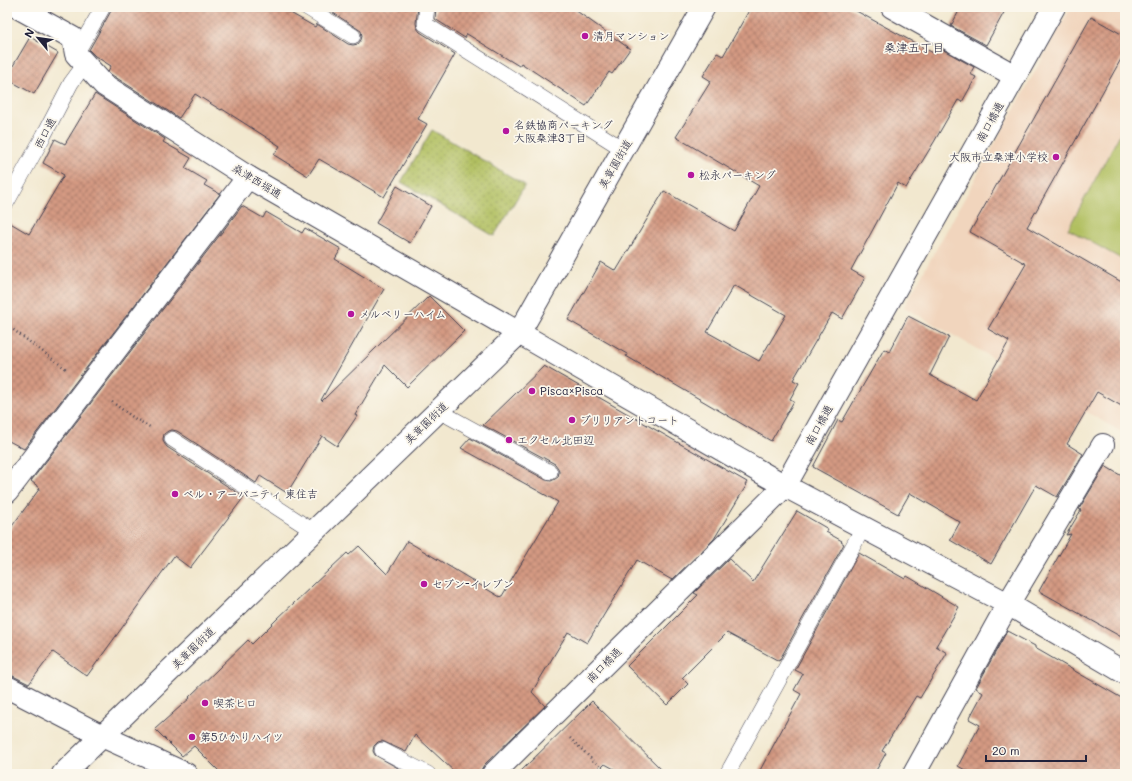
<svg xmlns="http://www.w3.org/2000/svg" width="1132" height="781" viewBox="0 0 1132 781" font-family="Mali,'Klee One',sans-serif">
  <defs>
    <pattern id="grass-dots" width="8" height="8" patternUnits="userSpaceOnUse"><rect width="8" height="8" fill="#b1bf61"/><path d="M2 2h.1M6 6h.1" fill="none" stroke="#909b51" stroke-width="1.8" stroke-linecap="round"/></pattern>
    <pattern id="building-cross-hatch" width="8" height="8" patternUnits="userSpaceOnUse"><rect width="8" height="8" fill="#d49a82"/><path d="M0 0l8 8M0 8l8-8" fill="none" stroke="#ac7d6c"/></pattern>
  </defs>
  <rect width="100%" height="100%" fill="#fbf7ec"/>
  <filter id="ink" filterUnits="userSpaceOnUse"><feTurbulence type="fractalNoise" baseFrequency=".025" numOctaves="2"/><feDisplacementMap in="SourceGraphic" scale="8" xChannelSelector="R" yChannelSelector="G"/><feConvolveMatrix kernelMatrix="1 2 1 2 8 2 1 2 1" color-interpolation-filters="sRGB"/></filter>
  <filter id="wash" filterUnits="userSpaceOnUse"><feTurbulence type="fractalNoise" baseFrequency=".012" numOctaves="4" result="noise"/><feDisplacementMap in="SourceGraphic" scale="16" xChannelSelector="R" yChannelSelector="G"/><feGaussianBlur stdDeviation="0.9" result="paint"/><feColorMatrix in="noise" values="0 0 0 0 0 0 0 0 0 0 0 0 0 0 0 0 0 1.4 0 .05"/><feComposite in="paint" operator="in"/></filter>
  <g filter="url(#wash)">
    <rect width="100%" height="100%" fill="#f2e8cf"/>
    <polygon fill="#f1d5bd" points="1071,7 1125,7 1125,434 904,307"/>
    <polygon fill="url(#grass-dots)" stroke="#6a704e" points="432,130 525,185 494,236 401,182"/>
    <polygon fill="#b1bf61" stroke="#6a704e" points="1125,125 1125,261 1068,229"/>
    <g id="blocks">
      <g fill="url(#building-cross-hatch)" fill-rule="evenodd">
        <polygon points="112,7 280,7 315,27 317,24 348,44 353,45 358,44 361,40 362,36 361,31 327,9 328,7 418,7 416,23 417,28 420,32 455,54 418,119 427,124 384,197 319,159 308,176 274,155 280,146 222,109 221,110 195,94 179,118 112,75 108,71 111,66 95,56 89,50 111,11"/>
        <polygon points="436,7 571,7 630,49 612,74 609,72 586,106 521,63 519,66 467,34 465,38 435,19"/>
        <path d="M751,7H849L935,54L938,47L974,67L970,74L976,77L962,102L958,100L934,142L906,188L898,183L851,270L865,278L842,319L832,313L793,380L799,383L790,399L794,401L771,441L626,356L627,354L568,320L601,262L616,271L664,191L734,231L759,186L676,137L711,81L703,76L717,53L723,56ZM734,285L786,315L759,361L707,332Z"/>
        <polygon points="961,7 1007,7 986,45 951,26"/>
        <polygon points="1091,17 1125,36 1125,52 1027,227 1125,284 1125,408 1097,392 1067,444 1083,454 1057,497 1036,485 991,564 950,540 960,522 910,493 898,514 813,467 838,420 842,422 884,349 889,352 908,316 949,337 930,375 976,400 1009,341 988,329 1026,264 970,232"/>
        <polygon points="30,37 58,53 34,94 7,79 7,76"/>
        <polygon points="95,94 165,139 163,142 191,158 185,168 207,181 204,185 220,194 24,449 7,440 7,221 29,234 64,175 43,163 55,139 65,144"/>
        <polygon points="397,186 431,206 410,243 376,223"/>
        <polygon points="242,206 263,218 266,212 302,233 305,228 341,249 335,259 384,289 321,400 322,401 429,296 464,331 407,387 385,365 355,415 357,416 337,446 322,436 287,493 260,476 256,483 177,431 172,430 168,431 164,434 163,439 164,443 167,447 244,497 190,568 174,556 87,676 53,652 29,684 13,676 7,675 7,533 40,488 31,481"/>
        <polygon points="544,366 747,482 745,485 746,486 714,539 672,580 637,560 587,643 568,632 532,692 545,706 484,765 481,770 481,774 457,774 415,735 406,752 382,741 378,742 374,746 373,751 375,755 398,768 395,774 222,774 194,746 182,756 155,729 190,698 189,697 248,640 252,644 277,619 347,553 349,555 359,546 387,574 407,541 500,597 501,596 502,596 558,502 461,448 470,438 546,480 551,481 555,479 558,477 559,472 558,468 555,464 483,425"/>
        <polygon points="1105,466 1125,478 1125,639 1039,591 1071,534 1066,535 1081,510 1079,509"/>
        <polygon points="797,511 828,529 826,532 842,541 841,542 844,544 779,661 727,633 682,678 688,684 667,705 627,666 698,595 694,593 729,559 753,582"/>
        <polygon points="859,553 905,579 907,576 959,607 936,646 947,653 920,698 916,696 882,751 886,753 874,774 758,774 801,694 794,690 803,674 795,670"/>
        <polygon points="1007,631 1035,646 1035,648 1125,700 1125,774 972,774 958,766 980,725 969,719 983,693 976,688"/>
        <polygon points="592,701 666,774 623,774 605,764 595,774 518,774"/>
      </g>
    </g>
  </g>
  <g filter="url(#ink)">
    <use href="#blocks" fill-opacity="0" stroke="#414051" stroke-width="1"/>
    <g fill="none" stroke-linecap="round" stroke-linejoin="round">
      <defs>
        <g id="lane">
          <polyline points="306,7 353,36"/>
          <polyline points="427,7 425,24 623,149"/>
          <polyline points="76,54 103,7"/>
          <polyline points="7,202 44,135 71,83 85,64"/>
          <polyline points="439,411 550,472"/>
          <polyline points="172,439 313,531"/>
          <polyline points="382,750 428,774"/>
          <polyline points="727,774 863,528"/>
        </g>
        <g id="street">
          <polyline points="17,7 73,38 76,54 104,85 248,177 785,486 1008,604 1125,673"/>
          <polyline points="892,7 1015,76"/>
          <polyline points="7,492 248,177"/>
          <polyline points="7,687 102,736 186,774"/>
          <polyline points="493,774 785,486 1054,7"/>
          <polyline points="914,774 1008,604 1103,445"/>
        </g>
        <polyline id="secondary" points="63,774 519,333 704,7"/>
      </defs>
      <use href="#lane" stroke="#414051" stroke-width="16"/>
      <use href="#street" stroke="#414051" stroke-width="24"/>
      <use href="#secondary" stroke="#414051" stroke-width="24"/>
      <g stroke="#414051" stroke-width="2.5" stroke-dasharray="1 3" stroke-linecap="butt">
        <polyline points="7,325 66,369"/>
        <polyline points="112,402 134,418 150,427"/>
        <polyline points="570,738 607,774"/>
      </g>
      <use href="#lane" stroke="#fff" stroke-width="15"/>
      <use href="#street" stroke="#fff" stroke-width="22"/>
      <use href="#secondary" stroke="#fff" stroke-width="22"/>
    </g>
  </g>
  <g fill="#b5179e" stroke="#fbf7ec" stroke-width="1.5">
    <circle cx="585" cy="36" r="4"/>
    <circle cx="506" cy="131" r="4"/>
    <circle cx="1056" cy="157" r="4"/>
    <circle cx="691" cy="175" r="4"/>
    <circle cx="351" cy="314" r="4"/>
    <circle cx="532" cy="391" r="4"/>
    <circle cx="572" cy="420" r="4"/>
    <circle cx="509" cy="440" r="4"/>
    <circle cx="175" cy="494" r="4"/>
    <circle cx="424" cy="584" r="4"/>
    <circle cx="205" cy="703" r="4"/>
    <circle cx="192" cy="737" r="4"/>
  </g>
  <g text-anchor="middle" stroke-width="3.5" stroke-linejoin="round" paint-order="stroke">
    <g font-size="11" fill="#22223b" stroke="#fbf7ec" text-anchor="start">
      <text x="593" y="40">清月マンション</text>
      <text x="514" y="129">名鉄協商パーキング<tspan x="514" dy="13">大阪桑津3丁目</tspan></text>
      <text x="1048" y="161" text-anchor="end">大阪市立桑津小学校</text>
      <text x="699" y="179">松永パーキング</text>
      <text x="359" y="318">メルベリーハイム</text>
      <text x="540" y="395">Pisca×Pisca</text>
      <text x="580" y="424">ブリリアントコート</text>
      <text x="517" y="444">エクセル北田辺</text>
      <text x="183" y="498">ベル・アーバニティ 東住吉</text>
      <text x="432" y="588">セブン-イレブン</text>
      <text x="213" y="707">喫茶ヒロ</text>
      <text x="200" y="741">第5ひかりハイツ</text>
    </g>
    <g font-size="11" fill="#22223b" stroke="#fbf7ec">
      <text transform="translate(990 122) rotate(-61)" y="4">南口橋通</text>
      <text transform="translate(45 133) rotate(-62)" y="4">西口通</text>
      <text transform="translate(615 164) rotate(-60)" y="4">美章園街道</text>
      <text transform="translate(257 181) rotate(31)" y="4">桑津西堀通</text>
      <text transform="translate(426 423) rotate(-44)" y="4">美章園街道</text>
      <text transform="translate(819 425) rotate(-61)" y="4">南口橋通</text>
      <text transform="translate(193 648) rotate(-44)" y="4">美章園街道</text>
      <text transform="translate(604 665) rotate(-45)" y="4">南口橋通</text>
    </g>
    <g font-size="12" fill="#22223b" stroke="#fbf7ec">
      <text x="914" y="52">桑津五丁目</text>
    </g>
  </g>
  <rect width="1132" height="781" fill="none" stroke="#fbf7ec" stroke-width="24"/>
  <g transform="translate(38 38) rotate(299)" stroke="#fbf7ec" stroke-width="3" paint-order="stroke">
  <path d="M0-3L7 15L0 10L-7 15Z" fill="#22223b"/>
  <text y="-6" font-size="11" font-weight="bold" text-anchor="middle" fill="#22223b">N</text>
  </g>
  <path d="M986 755v6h100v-6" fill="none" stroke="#22223b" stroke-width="2"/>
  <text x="992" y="755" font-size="12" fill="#22223b" stroke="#fbf7ec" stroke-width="3" paint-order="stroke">20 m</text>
</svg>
